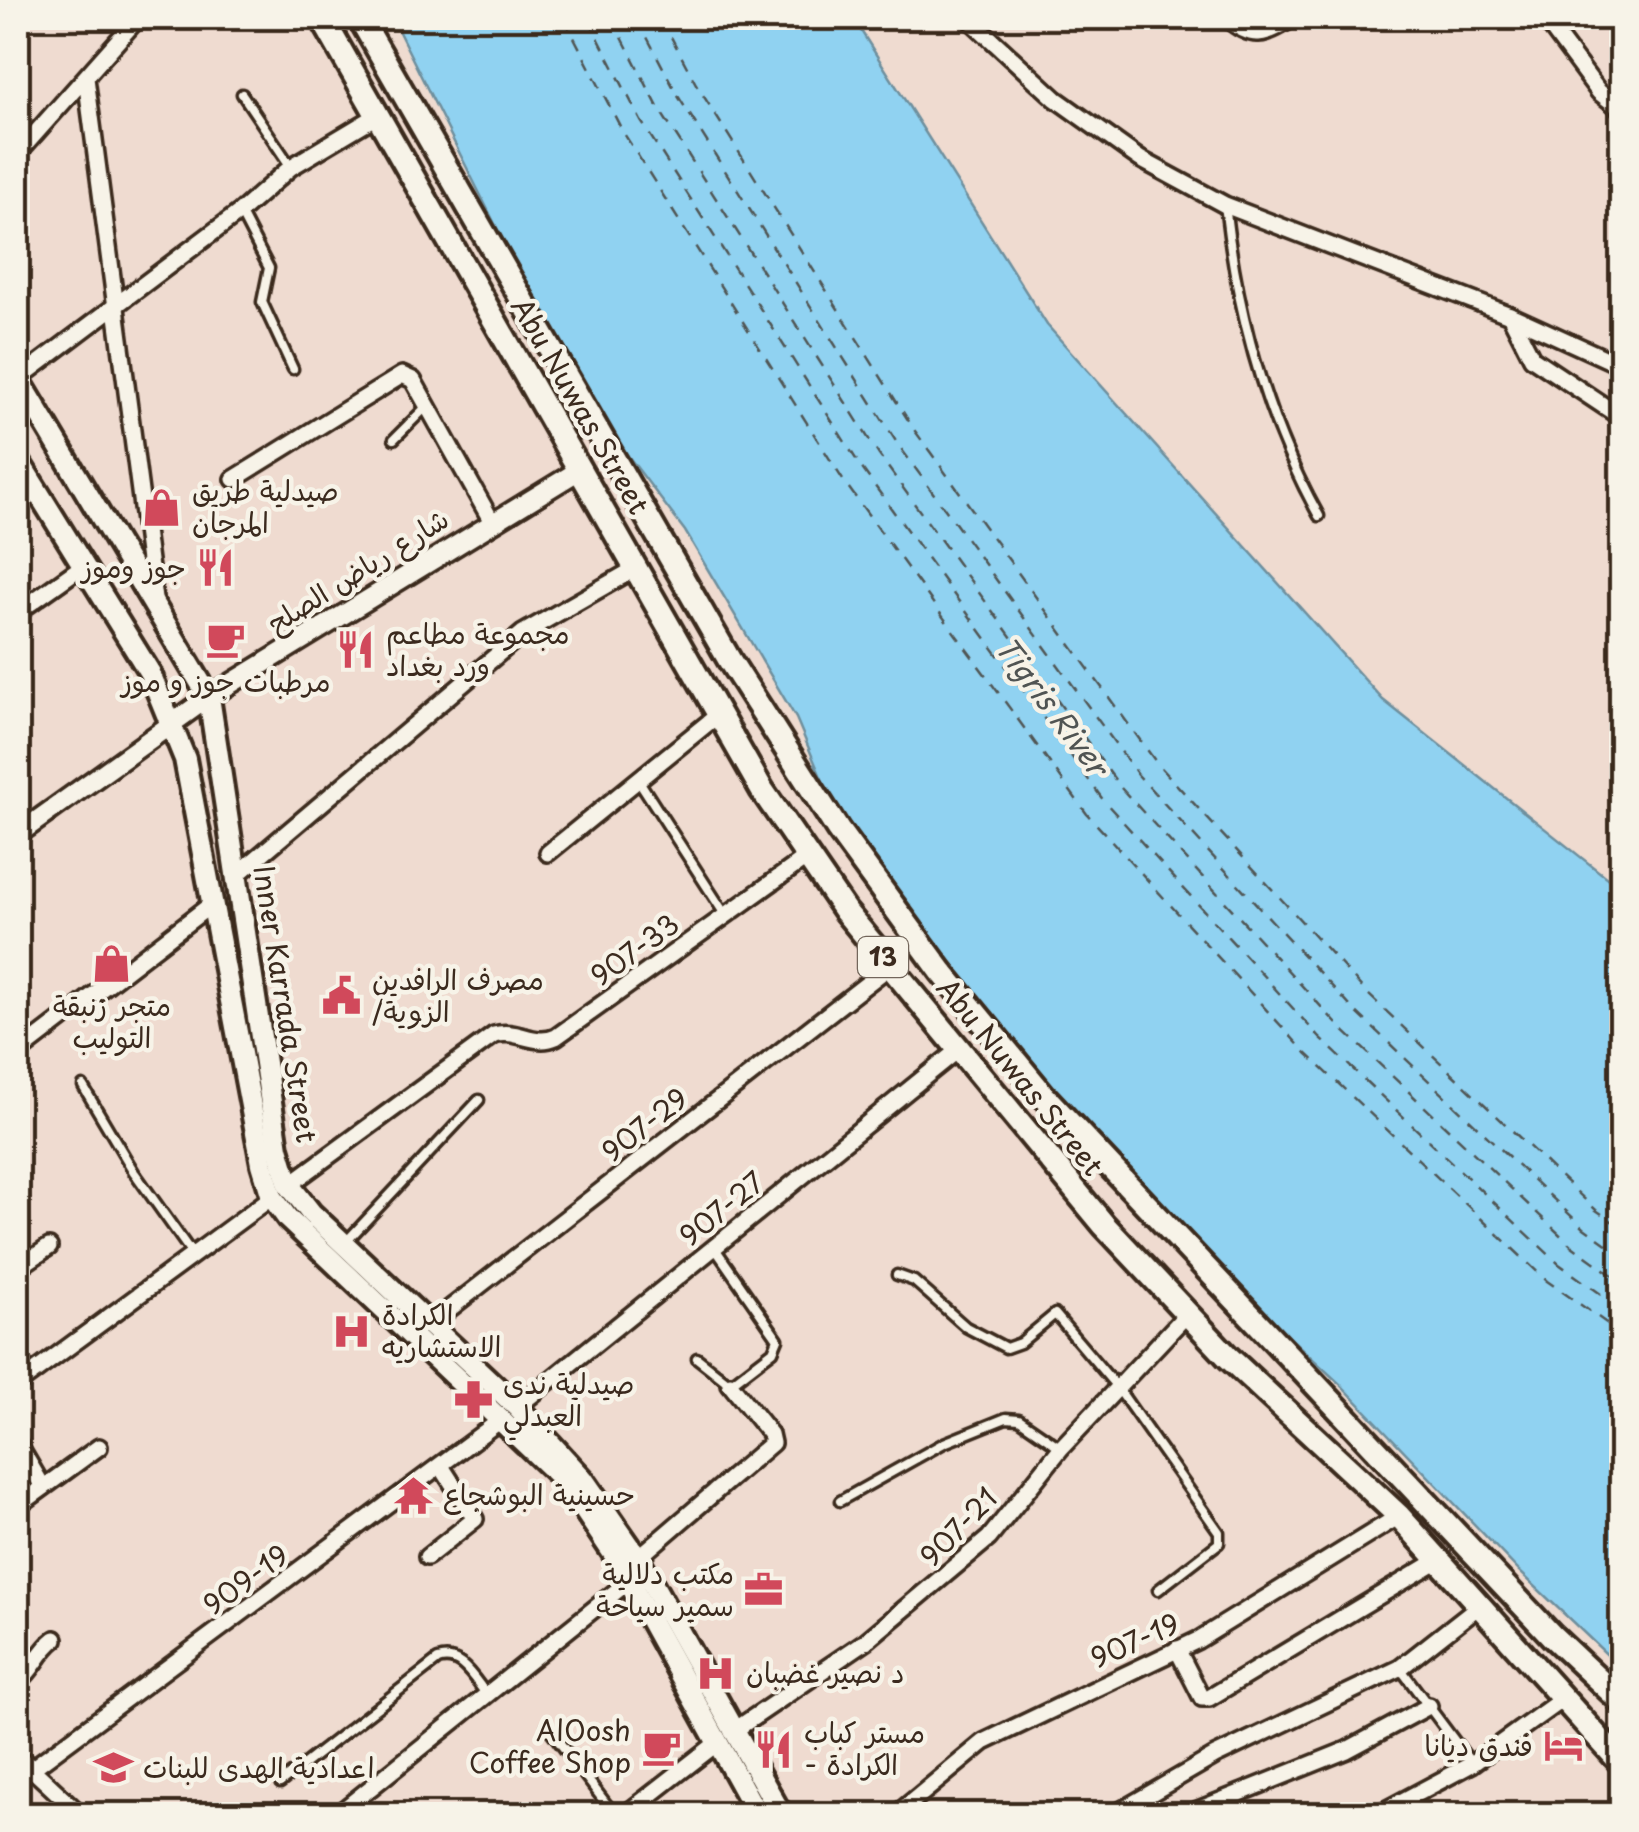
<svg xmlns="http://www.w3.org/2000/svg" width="1639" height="1832" viewBox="0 0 1639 1832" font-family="'Playpen Sans','Playpen Sans Arabic',sans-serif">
  <rect width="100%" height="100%" fill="#efdbd0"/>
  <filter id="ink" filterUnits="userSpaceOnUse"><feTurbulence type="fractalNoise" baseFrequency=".01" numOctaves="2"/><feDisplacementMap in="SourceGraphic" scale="20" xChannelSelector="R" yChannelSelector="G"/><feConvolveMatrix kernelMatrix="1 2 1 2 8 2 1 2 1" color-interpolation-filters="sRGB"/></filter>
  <g filter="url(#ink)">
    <polygon fill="#90d2f1" stroke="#6e8f9d" stroke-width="2.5" points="392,18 853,18 1047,325 1383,700 1621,889 1621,1668 1519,1571 1341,1385 1191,1246 926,941 832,803 796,718 685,531 597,415 529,292"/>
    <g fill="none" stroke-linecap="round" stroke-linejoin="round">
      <g stroke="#505453" stroke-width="2.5" stroke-dasharray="12 10" stroke-linecap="butt">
        <polyline points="564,18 623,132 843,480 1087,814 1306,1053 1547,1281 1622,1334"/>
        <polyline points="588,18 641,121 861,467 1104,801 1320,1038 1559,1264 1622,1309"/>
        <polyline points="612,18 659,109 879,455 1121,788 1336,1023 1572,1246 1622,1282"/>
        <polyline points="637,18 678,96 897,443 1138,775 1351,1007 1584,1228 1622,1255"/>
        <polyline points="661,18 696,84 915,431 1156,762 1366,992 1596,1210 1622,1228"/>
      </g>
      <defs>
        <g id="service">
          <polyline points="242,94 291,167"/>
          <path d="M1225,205C1237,311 1266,421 1319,516"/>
          <polyline points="240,212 269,268 262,302 293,369"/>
          <polyline points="394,439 426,407"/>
          <polyline points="639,781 726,916"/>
          <polyline points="83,1086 134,1172 193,1255"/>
          <polyline points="344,1244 479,1100"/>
          <polyline points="897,1275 914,1281 966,1327 1006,1348 1020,1343 1055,1314 1117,1387 1219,1532 1219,1543 1158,1590"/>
          <polyline points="697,1358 730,1384 773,1351 778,1339 714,1247"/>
          <polyline points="840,1501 944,1443 1006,1418 1019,1419 1061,1448"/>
          <polyline points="1400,1668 1472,1764"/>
          <polyline points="547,1726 614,1814"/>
          <path d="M280,1783L438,1660C461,1652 474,1679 487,1695"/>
        </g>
        <g id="minor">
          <polyline points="968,18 1056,99 1140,159 1225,205 1510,315 1622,366"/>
          <path d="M1227,18C1251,40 1266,36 1292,18"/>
          <polyline points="1544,18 1599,92 1622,110"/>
          <polyline points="86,78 154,599"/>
          <polyline points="18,153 138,18"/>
          <polyline points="1510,315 1532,358 1622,418"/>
          <polyline points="18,379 240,212 291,167 378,115"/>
          <polyline points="234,479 402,375 413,380 491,520"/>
          <polyline points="18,612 84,565"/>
          <polyline points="548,853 719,714"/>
          <polyline points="238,874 523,633 638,567"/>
          <polyline points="18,1053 213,903"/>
          <path d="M289,1185L494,1035C517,1028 534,1047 556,1037L806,858"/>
          <polyline points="18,1268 49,1247"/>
          <polyline points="430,1324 890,966"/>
          <polyline points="18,1384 272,1197"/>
          <polyline points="517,1407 958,1050"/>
          <polyline points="18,1444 43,1487"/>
          <polyline points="18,1506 99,1447"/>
          <polyline points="427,1557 475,1519 441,1466"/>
          <polyline points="638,1558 772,1443 770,1434 730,1384"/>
          <polyline points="1177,1649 1202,1698 1209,1698 1440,1559"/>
          <path d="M18,1682C34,1670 38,1652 55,1639"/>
          <polyline points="732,1732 866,1641 989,1538 1061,1448 1186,1315"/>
          <polyline points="18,1756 80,1814"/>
          <polyline points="18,1779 502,1419"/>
          <polyline points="338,1814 629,1581"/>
          <polyline points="626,1814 717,1743"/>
          <polyline points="897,1814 984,1742 1198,1640 1399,1516"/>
          <polyline points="1115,1814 1215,1756 1400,1668 1480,1605"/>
          <polyline points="1188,1814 1347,1750 1429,1706"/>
          <polyline points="1378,1814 1472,1764 1561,1700"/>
        </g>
        <polyline id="tertiary" points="18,834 209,697 581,469"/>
        <g id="secondary">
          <polyline points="18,378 209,697 278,1148 289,1185 311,1213 517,1407 583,1479 638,1558 781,1814"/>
          <polyline points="18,460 150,673 185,759 262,1164 272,1197 288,1219 565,1481 613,1553 757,1814"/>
        </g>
        <g id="primary">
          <polyline points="322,18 762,790 845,911 1104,1225 1228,1357 1399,1516 1622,1764"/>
          <polyline points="360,18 730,661 838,830 941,971 1044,1096 1552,1636 1622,1702"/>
        </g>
      </defs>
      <use href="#service" stroke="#3b2a1e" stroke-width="15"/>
      <use href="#minor" stroke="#3b2a1e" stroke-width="22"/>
      <use href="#tertiary" stroke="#3b2a1e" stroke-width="25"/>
      <use href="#secondary" stroke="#3b2a1e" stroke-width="28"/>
      <use href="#primary" stroke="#3b2a1e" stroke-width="30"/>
      <use href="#service" stroke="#f7f3e8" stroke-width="8"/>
      <use href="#minor" stroke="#f7f3e8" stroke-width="15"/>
      <use href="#tertiary" stroke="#f7f3e8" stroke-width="18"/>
      <use href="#secondary" stroke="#f7f3e8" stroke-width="20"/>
      <use href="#primary" stroke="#f7f3e8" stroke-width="22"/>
    </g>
  </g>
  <defs>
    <symbol id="shop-bare" viewBox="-9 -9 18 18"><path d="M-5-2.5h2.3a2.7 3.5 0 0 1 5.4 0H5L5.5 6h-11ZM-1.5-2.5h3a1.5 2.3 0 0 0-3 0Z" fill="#d1495b" stroke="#f7f3e8" stroke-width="2.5" paint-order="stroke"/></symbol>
    <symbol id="restaurant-bare" viewBox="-9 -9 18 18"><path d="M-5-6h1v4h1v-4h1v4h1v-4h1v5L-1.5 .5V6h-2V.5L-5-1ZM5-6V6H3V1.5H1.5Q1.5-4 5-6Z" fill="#d1495b" stroke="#f7f3e8" stroke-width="2.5" paint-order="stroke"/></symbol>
    <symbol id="cafe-bare" viewBox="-9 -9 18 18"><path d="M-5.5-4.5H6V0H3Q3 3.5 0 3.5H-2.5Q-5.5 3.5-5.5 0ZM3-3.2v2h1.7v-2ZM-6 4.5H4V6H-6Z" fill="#d1495b" stroke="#f7f3e8" stroke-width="2.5" paint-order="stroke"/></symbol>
    <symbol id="civic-bare" viewBox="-9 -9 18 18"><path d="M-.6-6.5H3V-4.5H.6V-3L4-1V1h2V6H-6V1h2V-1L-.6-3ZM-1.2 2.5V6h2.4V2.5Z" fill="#d1495b" stroke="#f7f3e8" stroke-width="2.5" paint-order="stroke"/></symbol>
    <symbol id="hospital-bare" viewBox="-9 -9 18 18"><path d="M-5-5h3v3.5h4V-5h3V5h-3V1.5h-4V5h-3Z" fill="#d1495b" stroke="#f7f3e8" stroke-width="2.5" paint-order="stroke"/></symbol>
    <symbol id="pharmacy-bare" viewBox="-9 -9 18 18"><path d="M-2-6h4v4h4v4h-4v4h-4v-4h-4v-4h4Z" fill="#d1495b" stroke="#f7f3e8" stroke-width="2.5" paint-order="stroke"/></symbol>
    <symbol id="temple-bare" viewBox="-9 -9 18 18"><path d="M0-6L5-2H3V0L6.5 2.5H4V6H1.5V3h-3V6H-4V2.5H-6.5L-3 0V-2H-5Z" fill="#d1495b" stroke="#f7f3e8" stroke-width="2.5" paint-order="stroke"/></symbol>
    <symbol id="office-bare" viewBox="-9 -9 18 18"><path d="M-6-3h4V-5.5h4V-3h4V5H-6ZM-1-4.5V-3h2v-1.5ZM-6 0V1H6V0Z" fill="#d1495b" stroke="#f7f3e8" stroke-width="2.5" paint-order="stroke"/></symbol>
    <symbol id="hotel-bare" viewBox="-9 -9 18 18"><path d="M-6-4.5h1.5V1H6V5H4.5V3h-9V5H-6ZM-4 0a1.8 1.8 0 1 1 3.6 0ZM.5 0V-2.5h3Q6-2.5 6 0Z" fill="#d1495b" stroke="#f7f3e8" stroke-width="2.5" paint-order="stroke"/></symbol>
    <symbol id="school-bare" viewBox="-9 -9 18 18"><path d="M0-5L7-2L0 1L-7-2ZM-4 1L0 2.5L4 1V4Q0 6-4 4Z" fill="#d1495b" stroke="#f7f3e8" stroke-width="2.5" paint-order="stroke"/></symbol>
  </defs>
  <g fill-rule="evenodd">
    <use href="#shop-bare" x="134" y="480" width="55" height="55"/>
    <use href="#restaurant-bare" x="188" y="540" width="55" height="55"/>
    <use href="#cafe-bare" x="198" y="612" width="55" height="55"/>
    <use href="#restaurant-bare" x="328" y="622" width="55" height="55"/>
    <use href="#shop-bare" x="84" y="936" width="55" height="55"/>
    <use href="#civic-bare" x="314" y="968" width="55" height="55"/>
    <use href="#hospital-bare" x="324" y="1304" width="55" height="55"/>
    <use href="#pharmacy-bare" x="446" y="1372" width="55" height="55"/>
    <use href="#temple-bare" x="386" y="1468" width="55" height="55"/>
    <use href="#office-bare" x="736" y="1562" width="55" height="55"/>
    <use href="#hospital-bare" x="688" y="1646" width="55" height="55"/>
    <use href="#hotel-bare" x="1536" y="1718" width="55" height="55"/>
    <use href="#cafe-bare" x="634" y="1720" width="55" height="55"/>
    <use href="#restaurant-bare" x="746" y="1722" width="55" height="55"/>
    <use href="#school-bare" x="86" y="1740" width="55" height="55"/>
  </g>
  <g text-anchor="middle" stroke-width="9" stroke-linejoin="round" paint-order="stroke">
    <rect fill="#f7f3e8" stroke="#73665b" stroke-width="2.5" x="858" y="937" width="50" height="40" rx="8"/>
    <g font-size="25" font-weight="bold" fill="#3b2a1e">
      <text x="883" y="966">13</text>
    </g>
    <g font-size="28" fill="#3b2a1e" stroke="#f7f3e8">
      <text transform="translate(580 406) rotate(60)" y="10">Abu Nuwas Street</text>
      <text transform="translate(358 571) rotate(-32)" y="10">شارع رياض الصلح</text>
      <text transform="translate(635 950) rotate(-36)" y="10">907-33</text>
      <text transform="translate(285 1004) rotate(81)" y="10">Inner Karrada Street</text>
      <text transform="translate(1020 1077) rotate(51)" y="10">Abu Nuwas Street</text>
      <text transform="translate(645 1125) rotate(-38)" y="10">907-29</text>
      <text transform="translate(722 1209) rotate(-39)" y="10">907-27</text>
      <text transform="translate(959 1527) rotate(-46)" y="10">907-21</text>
      <text transform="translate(246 1580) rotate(-36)" y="10">909-19</text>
      <text transform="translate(1135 1641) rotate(-24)" y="10">907-19</text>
    </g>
    <g font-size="28" fill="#3b2a1e" stroke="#f7f3e8" text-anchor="start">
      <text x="192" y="501">صيدلية طريق<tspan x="192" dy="32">المرجان</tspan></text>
      <text x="186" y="578" text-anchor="end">جوز وموز</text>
      <text x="386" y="644">مجموعة مطاعم<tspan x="386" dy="32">ورد بغداد</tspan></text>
      <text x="226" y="692" text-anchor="middle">مرطبات جوز و موز</text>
      <text x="372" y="990">مصرف الرافدين<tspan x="372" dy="32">/الزوية</tspan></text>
      <text x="112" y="1016" text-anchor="middle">متجر زنبقة<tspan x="112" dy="32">التوليب</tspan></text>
      <text x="382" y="1325">الكرادة<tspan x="382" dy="32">الاستشاريه</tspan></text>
      <text x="503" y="1394">صيدلية ندى<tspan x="503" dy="32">العبدلي</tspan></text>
      <text x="443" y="1505">حسينية البوشجاع</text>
      <text x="734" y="1584" text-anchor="end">مكتب دلالية<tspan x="734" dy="32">سمير سياحة</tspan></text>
      <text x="746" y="1683">د نصير غضبان</text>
      <text x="631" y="1741" text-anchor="end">AlOosh<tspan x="631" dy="32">Coffee Shop</tspan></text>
      <text x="804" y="1743">مستر كباب<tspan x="804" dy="32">- الكرادة</tspan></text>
      <text x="1533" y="1756" text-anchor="end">فندق ديانا</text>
      <text x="143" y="1778">اعدادية الهدى للبنات</text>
    </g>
    <g font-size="30" font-style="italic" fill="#505453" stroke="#f7f3e8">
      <text transform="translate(1051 707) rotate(53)" y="10">Tigris River</text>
    </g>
  </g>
  <rect width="1639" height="1832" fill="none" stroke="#f7f3e8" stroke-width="60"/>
  <rect x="30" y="30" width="1579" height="1772" fill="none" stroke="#3b2a1e" stroke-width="4" filter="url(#ink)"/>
</svg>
